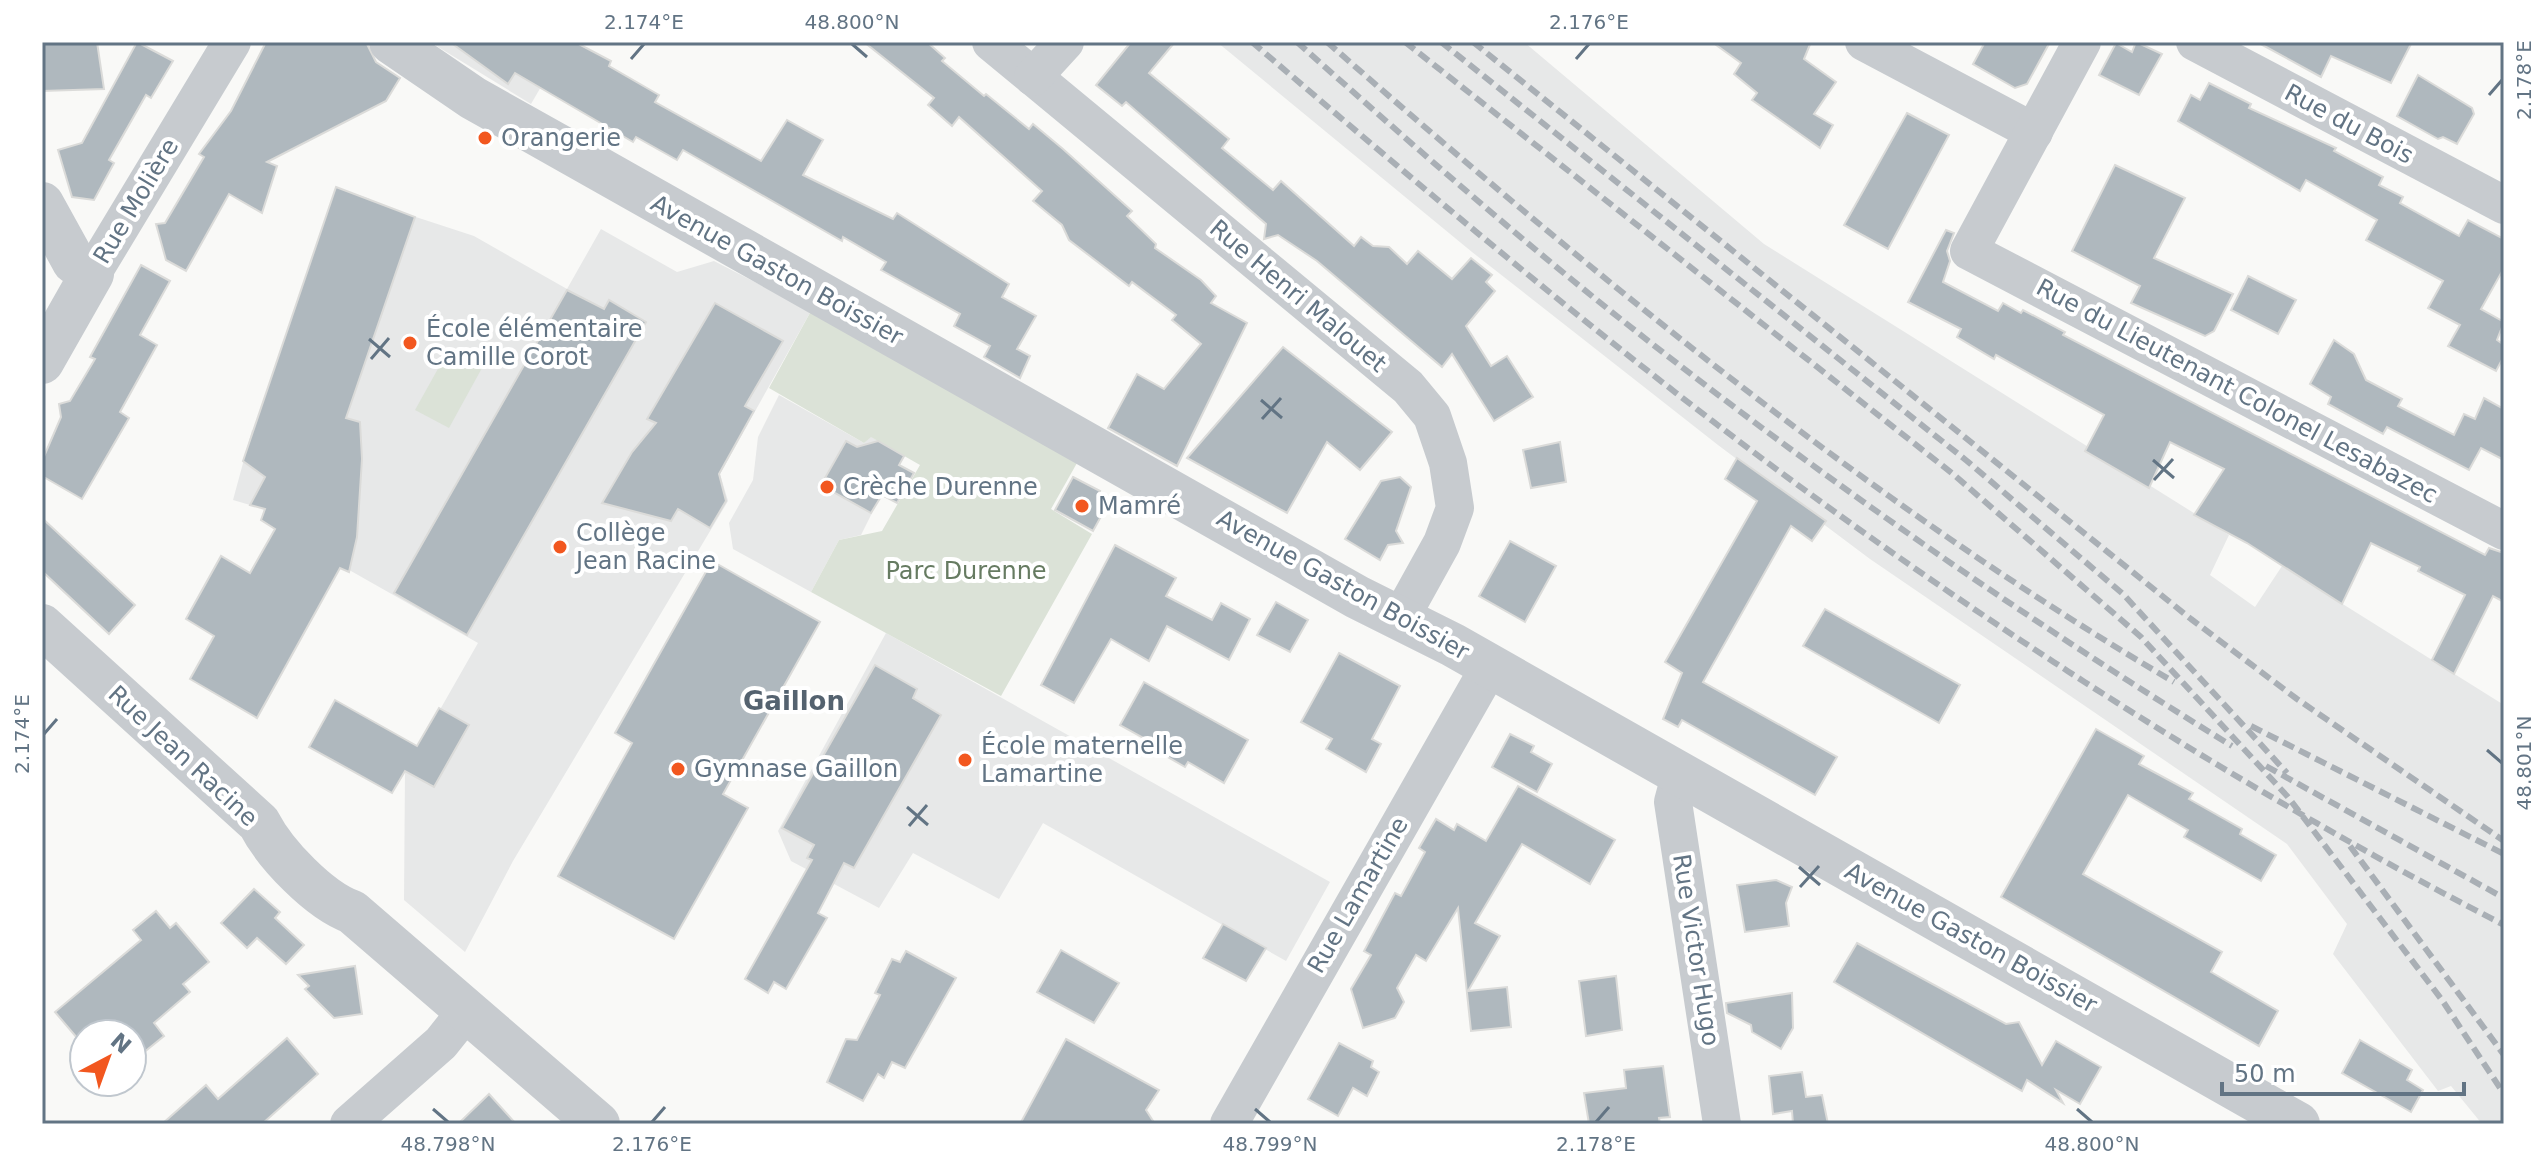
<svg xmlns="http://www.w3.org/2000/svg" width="2546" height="1166" viewBox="0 0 2546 1166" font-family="'DejaVu Sans',sans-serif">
  <rect width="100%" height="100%" fill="#f9f9f7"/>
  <g fill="#e7e8e8">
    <polygon points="430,42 567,42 531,104"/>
    <polygon points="1217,42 1524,42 1764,244 2229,535 2210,575 2255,607 2282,566 2504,705 2504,1124 2482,1124 2451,1086 2438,1091 2333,954 2347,924 2287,844 1870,559 1718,445 1472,252"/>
    <polygon points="336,187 370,199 370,202 474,236 567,289 601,229 677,272 714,261 811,311 720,474 728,501 513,861 465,952 404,900 405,771 478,643 261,520 264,509 233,500 252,430 284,439 266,396"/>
    <polygon points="779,395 864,443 870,436 904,456 899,465 914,473 897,503 881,495 861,535 839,540 811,592 733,549 729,523 753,480 758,437"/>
    <polygon points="886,633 1330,882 1286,961 1043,823 999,899 913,853 879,908 791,861 778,831"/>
  </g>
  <g fill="#dbe2d7">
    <polygon points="811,311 1077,463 1051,509 1092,534 1001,696 811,592 839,540 882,531 920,465 871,437 864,443 769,388"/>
    <polygon points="449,349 482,368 449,428 415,410"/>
  </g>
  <g fill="#afb8be" stroke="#dbdbd9" stroke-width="2">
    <polygon points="42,42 97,42 104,89 42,91"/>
    <polygon points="137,42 173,61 151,98 146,95 109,160 114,163 94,200 72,197 58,150 82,143"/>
    <polygon points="266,42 366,42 376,62 400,78 386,101 267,162 277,166 262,213 229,194 186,271 166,260 156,224 165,223 204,157 199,154 231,111"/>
    <polygon points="450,42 575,42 611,61 609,66 659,95 655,102 761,161 787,120 823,140 803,175 893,219 897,213 1009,284 1002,297 1036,316 1017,349 1030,356 1020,378 984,357 990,346 954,326 960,314 881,270 886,262 843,237 842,241 683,150 677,160 636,137 633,142 515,73 508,84"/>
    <polygon points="864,42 927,42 945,58 942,61 984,96 986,94 1029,129 1033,124 1063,149 1132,211 1127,216 1156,244 1155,248 1201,280 1216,296 1211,303 1247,323 1177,466 1108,428 1137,374 1164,389 1201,344 1172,320 1176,315 1132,282 1129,286 1069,240 1062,225 1033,201 1042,191 959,117 952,126 928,105 934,98"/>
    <polygon points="1131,42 1175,42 1149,73 1229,139 1222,148 1273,190 1281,181 1354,246 1361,237 1373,246 1389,247 1407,264 1418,251 1452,279 1471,258 1492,275 1486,282 1495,291 1466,326 1491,366 1507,356 1533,397 1494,421 1452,354 1442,367 1317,261 1278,235 1264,239 1266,224 1126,102 1122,106 1096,85"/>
    <polygon points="1712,42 1811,42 1804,59 1836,82 1814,114 1833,125 1820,148 1752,100 1757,93 1734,74 1741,63"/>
    <polygon points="1985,42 2050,42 2027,84 2015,88 1973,64"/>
    <polygon points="2136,42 2162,54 2139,95 2099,75 2116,43 2132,52"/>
    <polygon points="2257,42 2412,42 2391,83 2331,56 2321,77"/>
    <polygon points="2418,75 2472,108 2474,114 2457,144 2443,137 2438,139 2397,116"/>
    <polygon points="2209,83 2251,104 2249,108 2336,148 2334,151 2383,177 2379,185 2403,197 2400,203 2459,236 2468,220 2504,239 2504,268 2481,309 2504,322 2497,340 2504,345 2504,356 2496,371 2448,346 2460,325 2428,308 2443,281 2366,240 2377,220 2306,180 2300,191 2178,121 2191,95 2200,100"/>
    <polygon points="1907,113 1949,135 1888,249 1844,225"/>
    <polygon points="2115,165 2185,198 2154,258 2233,294 2214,331 2205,336 2131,303 2140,286 2072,251"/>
    <polygon points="336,187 415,217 346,418 360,422 362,459 357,537 349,572 340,568 257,718 190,679 214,636 186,619 221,556 250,573 275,529 261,520 265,509 250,505 265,477 243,461"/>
    <polygon points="1946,230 1954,233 1947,251 1950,261 1943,282 1998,311 2003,303 2021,313 2023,310 2065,332 2063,335 2485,555 2489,548 2504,553 2504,602 2493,596 2454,674 2432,660 2465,595 2418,571 2420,567 2371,543 2342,604 2247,543 2194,515 2224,469 2170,442 2149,488 2085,451 2104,415 1996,355 1994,359 1957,337 1961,329 1908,302"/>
    <polygon points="141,265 170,281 140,335 157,345 120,412 129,418 82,499 42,476 42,461 61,417 59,404 70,401 95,359 90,357"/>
    <polygon points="2248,276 2296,300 2278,334 2231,310"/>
    <polygon points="567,290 604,309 609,300 646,322 467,635 394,593"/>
    <polygon points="715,303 783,341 745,406 754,411 719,474 726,501 710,528 678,509 671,521 602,503 632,452 656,423 647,419"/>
    <polygon points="2334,340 2354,354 2366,380 2402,399 2398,406 2454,435 2464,414 2475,419 2484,398 2504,409 2504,460 2481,448 2469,470 2387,427 2383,434 2328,404 2331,397 2310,384"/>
    <polygon points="1283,347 1392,432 1360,470 1327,442 1287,513 1187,458"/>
    <polygon points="846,441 857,447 878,441 904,456 899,465 914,473 897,503 882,495 871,513 821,485"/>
    <polygon points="1560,442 1566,482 1531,488 1523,450"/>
    <polygon points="1737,458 1826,521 1812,541 1791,526 1703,682 1837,757 1815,795 1682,720 1678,727 1663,719 1682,673 1665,662 1757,501 1725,479"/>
    <polygon points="1073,477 1100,491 1098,495 1109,502 1093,531 1055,510"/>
    <polygon points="1400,477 1411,487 1396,531 1403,543 1388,545 1380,560 1345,539 1381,481"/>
    <polygon points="42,518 135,605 109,634 42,571"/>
    <polygon points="1510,541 1556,566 1525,622 1479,596"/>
    <polygon points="1115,545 1176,578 1166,596 1212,620 1221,603 1250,619 1229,660 1167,626 1149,661 1111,639 1074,703 1041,685"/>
    <polygon points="712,561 820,622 723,794 748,808 674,939 558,876 632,743 615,733"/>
    <polygon points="1276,602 1308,620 1290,652 1257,635"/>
    <polygon points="1825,609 1960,685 1939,723 1803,646"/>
    <polygon points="1339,653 1400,686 1372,739 1381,744 1366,772 1326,749 1332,739 1301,722"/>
    <polygon points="875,665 917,689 913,698 941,715 854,868 844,863 818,913 827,918 786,989 774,982 768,993 745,979 812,860 807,858 814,845 782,828"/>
    <polygon points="1144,682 1248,740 1224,783 1188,762 1185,767 1154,749 1156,745 1120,725"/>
    <polygon points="335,700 417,746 439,708 469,725 434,787 405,771 392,793 309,747"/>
    <polygon points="2096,729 2144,756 2139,764 2193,793 2189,799 2242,829 2240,834 2276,855 2261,881 2184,837 2188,830 2128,795 2083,874 2222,952 2211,972 2278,1011 2259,1046 2001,897"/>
    <polygon points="1510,734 1534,746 1531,752 1552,764 1537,792 1492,767"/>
    <polygon points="1518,786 1615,840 1590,884 1522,844 1475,923 1500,936 1468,991 1507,987 1511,1027 1471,1031 1458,908 1426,961 1416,955 1397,988 1404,1002 1395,1018 1363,1028 1351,989 1371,955 1364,951 1395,893 1401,896 1425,852 1419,848 1436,819 1454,830 1457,824 1486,841"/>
    <polygon points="1776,880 1792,887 1786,903 1789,926 1745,932 1737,885"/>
    <polygon points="254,889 280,912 275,918 304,945 286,964 257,938 247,948 221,923"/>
    <polygon points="156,911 170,928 176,923 209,962 183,984 190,992 154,1023 164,1036 132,1062 132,1034 84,1034 78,1039 55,1012 141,940 133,930"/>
    <polygon points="1223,924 1266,948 1246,981 1203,958"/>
    <polygon points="1857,943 2006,1024 2019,1022 2042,1065 2056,1041 2101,1067 2080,1104 2056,1090 2063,1103 2027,1080 2022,1091 1834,982"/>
    <polygon points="1061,950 1119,983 1094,1023 1037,992"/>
    <polygon points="906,951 956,978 905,1068 892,1062 884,1078 878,1074 863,1101 827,1082 846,1039 857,1040 880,995 875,993 892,959 900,962"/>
    <polygon points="355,966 362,1014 334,1018 305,989 309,986 298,975"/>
    <polygon points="1616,976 1622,1030 1586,1036 1579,981"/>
    <polygon points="1792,993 1793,1028 1781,1049 1752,1032 1751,1025 1727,1013 1726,1003"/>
    <polygon points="287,1038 318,1074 262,1124 162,1124 206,1085 218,1099"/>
    <polygon points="1066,1039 1159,1090 1146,1110 1155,1124 1020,1124"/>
    <polygon points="2360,1040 2412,1070 2407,1080 2423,1090 2411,1112 2342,1073"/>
    <polygon points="1339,1043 1373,1061 1371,1067 1379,1072 1367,1096 1353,1088 1338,1116 1308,1099"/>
    <polygon points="1663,1066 1670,1117 1659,1118 1660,1124 1589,1124 1584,1093 1626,1088 1624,1070"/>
    <polygon points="1802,1072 1806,1097 1822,1095 1828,1124 1793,1124 1792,1111 1773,1114 1769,1076"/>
    <polygon points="489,1094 516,1124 458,1124"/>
  </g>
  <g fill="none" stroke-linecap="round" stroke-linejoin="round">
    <g stroke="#c7cbcf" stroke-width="38">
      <polyline points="991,42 1408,387 1432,416 1448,463 1455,508 1442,543 1401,617"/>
      <polyline points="1864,42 2034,132"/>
      <polyline points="2082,42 1969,251 2504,531"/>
      <polyline points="2195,42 2504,205"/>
      <polyline points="1033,77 1065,42"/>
      <polyline points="92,274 232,42"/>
      <polyline points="1680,776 1673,802 1722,1124"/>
      <polyline points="349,1124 441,1043 465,1013"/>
      <polyline points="1229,1124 1490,666"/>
    </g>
    <g stroke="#c7cbcf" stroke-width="44">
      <polyline points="391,42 473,98 571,153 1357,597 1453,645 2298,1124"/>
      <polyline points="42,204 74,262 92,274 42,362"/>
      <path d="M42,626L259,823C275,854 319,900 352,912L598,1124"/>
    </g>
    <g stroke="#a9afb5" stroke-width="6" stroke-dasharray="12 6" stroke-linecap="butt">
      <path d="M1252,42C1441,204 1632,366 1835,512C2048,665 2271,805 2504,925"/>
      <path d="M1297,42C1408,141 1520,240 1637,332C1827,482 2026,619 2232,746"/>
      <path d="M1327,42C1594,276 1868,502 2174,682"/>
      <polyline points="1405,42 1953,474 2141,637 2288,797 2442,1000 2504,1094"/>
      <polyline points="1441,42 1967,461 2123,594 2287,773"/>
      <polyline points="1473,42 2191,619 2297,699 2504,841"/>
      <polyline points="2251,726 2504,854"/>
      <polyline points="2266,766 2504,898"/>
      <polyline points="2350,846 2504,1055"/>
    </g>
  </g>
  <path fill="none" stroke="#627484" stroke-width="3" d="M852,44L867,57M631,59L644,44M1576,59L1589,44M2489,95L2502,80M369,339L390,357M371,359L389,338M1261,400L1282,418M1262,419L1281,398M2153,460L2174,478M2154,480L2173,459M44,734L57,719M2487,750L2502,763M907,807L928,825M909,826L927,805M1799,867L1820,885M1800,887L1819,866M433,1109L448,1122M1255,1109L1270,1122M2077,1109L2092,1122M652,1122L665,1107M1596,1122L1609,1107"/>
  <g fill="#f2571f" stroke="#fff" stroke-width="3">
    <circle cx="485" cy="138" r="8"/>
    <circle cx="410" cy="343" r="8"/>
    <circle cx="827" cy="487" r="8"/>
    <circle cx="1082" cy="506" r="8"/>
    <circle cx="560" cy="547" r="8"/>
    <circle cx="965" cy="760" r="8"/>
    <circle cx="678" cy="769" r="8"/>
  </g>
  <g text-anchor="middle" stroke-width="8" stroke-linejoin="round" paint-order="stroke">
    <g font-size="24" fill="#627484" stroke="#fff">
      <text transform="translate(2349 124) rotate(28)" y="8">Rue du Bois</text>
      <text transform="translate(136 201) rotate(-59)" y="8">Rue Molière</text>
      <text transform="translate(777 270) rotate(29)" y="8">Avenue Gaston Boissier</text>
      <text transform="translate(1298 296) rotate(40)" y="8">Rue Henri Malouet</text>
      <text transform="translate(2237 391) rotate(28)" y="8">Rue du Lieutenant Colonel Lesabazec</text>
      <text transform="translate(1343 585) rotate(29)" y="8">Avenue Gaston Boissier</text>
      <text transform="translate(183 756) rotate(43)" y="8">Rue Jean Racine</text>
      <text transform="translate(1358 895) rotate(-60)" y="8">Rue Lamartine</text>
      <text transform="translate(1971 938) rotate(29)" y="8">Avenue Gaston Boissier</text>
      <text transform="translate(1696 950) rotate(81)" y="8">Rue Victor Hugo</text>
    </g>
    <g font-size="24" fill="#627484" stroke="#fff" text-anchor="start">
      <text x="501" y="146">Orangerie</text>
      <text x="426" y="337">École élémentaire<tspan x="426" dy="28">Camille Corot</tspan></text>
      <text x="843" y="495">Crèche Durenne</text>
      <text x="1098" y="514">Mamré</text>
      <text x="576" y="541">Collège<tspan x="576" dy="28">Jean Racine</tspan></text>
      <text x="981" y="754">École maternelle<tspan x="981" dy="28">Lamartine</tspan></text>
      <text x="694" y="777">Gymnase Gaillon</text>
    </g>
    <g font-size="24" fill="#667b61" stroke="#fff">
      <text x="966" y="579">Parc Durenne</text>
    </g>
    <g font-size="26" font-weight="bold" fill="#54626f" stroke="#fff">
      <text x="794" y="710">Gaillon</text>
    </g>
  </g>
  <rect width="2546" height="1166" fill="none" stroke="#ffffff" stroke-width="88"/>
  <g transform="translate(108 1058) rotate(41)"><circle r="38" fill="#ffffff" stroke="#c0c7ce" stroke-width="2"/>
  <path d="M0-6L14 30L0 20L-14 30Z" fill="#f2571f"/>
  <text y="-12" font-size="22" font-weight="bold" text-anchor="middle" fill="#627484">N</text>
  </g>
  <path d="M2222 1082v12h242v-12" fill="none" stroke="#627484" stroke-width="4"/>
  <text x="2234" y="1082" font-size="24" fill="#627484" stroke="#ffffff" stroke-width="6" paint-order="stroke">50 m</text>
  <rect x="44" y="44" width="2458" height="1078" fill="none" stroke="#627484" stroke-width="3"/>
  <g font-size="20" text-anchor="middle" fill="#627484">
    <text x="644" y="29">2.174°E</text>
    <text x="852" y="29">48.800°N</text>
    <text x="1589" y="29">2.176°E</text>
    <text transform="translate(2524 80) rotate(-90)" y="7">2.178°E</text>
    <text transform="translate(22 734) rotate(-90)" y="7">2.174°E</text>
    <text transform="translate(2524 763) rotate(-90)" y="7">48.801°N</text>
    <text x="448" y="1151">48.798°N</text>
    <text x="652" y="1151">2.176°E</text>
    <text x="1270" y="1151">48.799°N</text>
    <text x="1596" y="1151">2.178°E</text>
    <text x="2092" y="1151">48.800°N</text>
  </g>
</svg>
